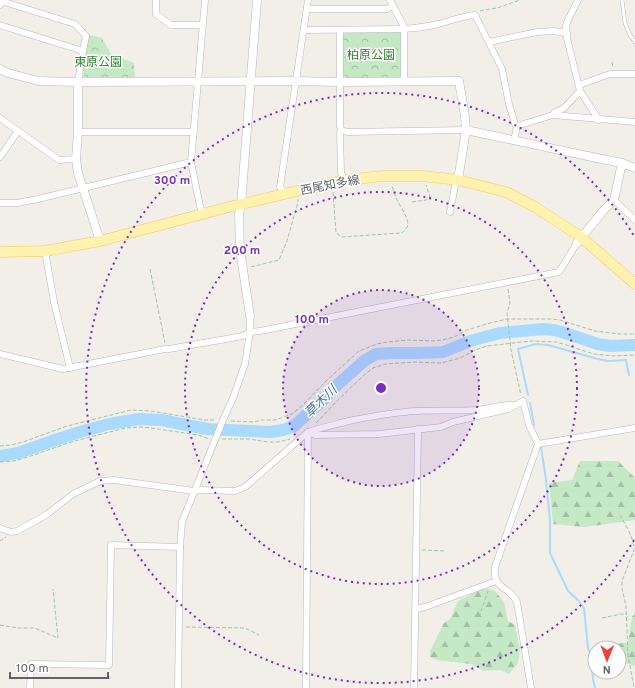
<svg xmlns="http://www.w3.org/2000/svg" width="635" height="688" viewBox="0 0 635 688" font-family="Overpass,'Noto Sans JP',sans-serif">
  <defs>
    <pattern id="forest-firs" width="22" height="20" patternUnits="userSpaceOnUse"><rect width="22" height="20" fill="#c5e8c5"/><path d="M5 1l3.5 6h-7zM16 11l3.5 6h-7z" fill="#a3c0a4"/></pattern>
    <pattern id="park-crowns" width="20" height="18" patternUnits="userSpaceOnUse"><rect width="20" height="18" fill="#c5e8c5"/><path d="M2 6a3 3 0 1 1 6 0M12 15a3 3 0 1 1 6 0" fill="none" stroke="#a3c0a4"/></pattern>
  </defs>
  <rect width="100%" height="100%" fill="#f1efe8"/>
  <g fill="url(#forest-firs)">
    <polygon points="580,461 618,461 635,478 635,520 585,527 553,524 549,483 572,480"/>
    <polygon points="484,588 495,591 504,602 508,621 515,625 520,649 518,663 509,674 501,670 484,671 471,664 437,660 430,657 430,651 444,623 450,619 458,601"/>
    <polygon points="635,613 635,666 619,661 619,648 607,648 607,644 628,643 632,617"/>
  </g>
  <g fill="url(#park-crowns)">
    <polygon points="340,30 402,32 402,77 349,79 342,74"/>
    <polygon points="83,33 102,38 111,54 134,63 135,77 84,77 80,49"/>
  </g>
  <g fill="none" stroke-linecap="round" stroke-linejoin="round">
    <g stroke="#aadaff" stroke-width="2">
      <polyline points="528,395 518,349 536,344 548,345 598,359 608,361 626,360 629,375"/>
      <polyline points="530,403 534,425"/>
      <polyline points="541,447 546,480 550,520 550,553 568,591 578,600 584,608 588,648 591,656 593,679 595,688"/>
    </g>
    <polyline stroke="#aadaff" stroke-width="12" points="0,456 18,453 58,439 80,432 109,424 139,419 161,420 208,429 271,432 283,430 294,426 323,400 337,385 364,361 376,354 392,353 417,353 443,352 458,346 470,341 500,333 543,329 554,330 565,333 598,344 610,346 635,345"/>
    <defs>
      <polyline id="service" points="622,0 625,23 630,35 635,42"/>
      <g id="minor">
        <polyline points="156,0 156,14 171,25 202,25"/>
        <path d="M390,0L403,25L404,29C415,28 427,27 438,24C451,21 462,16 475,15L502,69L509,104L515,124L517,126L514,141"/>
        <polyline points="578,0 567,22 566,26 567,38 580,91 599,120"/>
        <polyline points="0,5 1,1 75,24 86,36 83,51"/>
        <polyline points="307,9 387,9 392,6"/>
        <polyline points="0,25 83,51 78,82"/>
        <polyline points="304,30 404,29 404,81"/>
        <polyline points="340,30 340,126 341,130 340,134 341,173 344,180"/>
        <polyline points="489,42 537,32 553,31 567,33"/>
        <polyline points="579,85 610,74 635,74"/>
        <polyline points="553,115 554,113 564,108 580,91"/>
        <polyline points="0,118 59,160 76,159"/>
        <polyline points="517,126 553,115 635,122"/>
        <polyline points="341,130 347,132 466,130"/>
        <polyline points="78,132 194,132"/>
        <polyline points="0,157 18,131"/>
        <polyline points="286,194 280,187 308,0"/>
        <polyline points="614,200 635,220"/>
        <polyline points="0,203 17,203 38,199 191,162"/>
        <polyline points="450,212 455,186 458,180"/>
        <polyline points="203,214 200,206 191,162 205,0"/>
        <polyline points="45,251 54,302 70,368"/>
        <polyline points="0,354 63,369 165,349 169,349 243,336 250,332 260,331 559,272 577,243"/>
        <path d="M308,432L315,435L379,434L441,427L453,422L508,409L523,401L529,425L538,444L495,567C492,590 510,586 517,602L531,688"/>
        <polyline points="538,444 635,428"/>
        <path d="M0,528L11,532L17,531L46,515L73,494L100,481L114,480L194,491L202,490L235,491L245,487L308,432C323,427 338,424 353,420C374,416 395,412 417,411C436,410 456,411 476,410C489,409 502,404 515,405"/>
        <polyline points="416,609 425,607 496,581"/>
        <polyline points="30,688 31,664 109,665 111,545 180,547"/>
        <polyline points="178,688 180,547 182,522 223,420 233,398 245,364 250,332 250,316"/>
        <polyline points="306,688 308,432"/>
        <polyline points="414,688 418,429"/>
      </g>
      <g id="tertiary">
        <polyline points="0,69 8,73 38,81 78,82 296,81 340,82 459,81 465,116 466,130 458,180"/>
        <polyline points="78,82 78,132 76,159 78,173 83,188 100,241"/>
        <polyline points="466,130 597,158 622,163 635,168"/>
        <polyline points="577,243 603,211 614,200 622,163"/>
        <polyline points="250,316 240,250 239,214 241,205 257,0"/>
      </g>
      <polyline id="primary" points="0,252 45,251 100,241 229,207 344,180 384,176 423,176 458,180 506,192 535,207 581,237 635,284"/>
    </defs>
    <use href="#service" stroke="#b5b8bc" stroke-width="4"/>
    <use href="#minor" stroke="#b5b8bc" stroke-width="7"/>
    <use href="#tertiary" stroke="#b5b8bc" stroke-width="9"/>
    <use href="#primary" stroke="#f2c960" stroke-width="11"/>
    <g stroke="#9cc7a9" stroke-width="1" stroke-dasharray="4 2" stroke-linecap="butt">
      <polyline points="480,11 484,10 497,8 520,0"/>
      <polyline points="612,62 613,67"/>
      <path d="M333,192L336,233L342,237L401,233C416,226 402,210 397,200C395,195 393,191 392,185"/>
      <polyline points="412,202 426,200 430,197 426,185"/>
      <polyline points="251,267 279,260 287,241 298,202 298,199"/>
      <polyline points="150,269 165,343"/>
      <polyline points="508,289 510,303 507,313 511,350 521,395"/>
      <polyline points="231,421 254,422 262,420 275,420 292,414 303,405 326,381 359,351 377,344 387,342 408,340 433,341 443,340 454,337 467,330 490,323 507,319 551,319 560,320 595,331 620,334 635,334"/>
      <polyline points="316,423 339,399 364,375 373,368 386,364 414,362 441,363 460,358 478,349 487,346 531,341 557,342 594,354 603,355 613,356 635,355"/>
      <polyline points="222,439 249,439 268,442 278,442 290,439"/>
      <polyline points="0,446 11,445 23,442 67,426 131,410 151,411 205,420 215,420"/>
      <polyline points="0,462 14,461 28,457 71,442 125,428 141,427 151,428 198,435 209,439"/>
      <path d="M620,515C625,525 634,537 634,550L622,581V589L626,606L628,655L634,688"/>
      <polyline points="0,541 6,537"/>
      <polyline points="422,550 446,551"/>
      <polyline points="479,617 488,591"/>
      <polyline points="602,618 621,614 626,614"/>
      <polyline points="0,625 18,628 35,628 58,638 53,589"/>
      <polyline points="186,627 245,628 259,635"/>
    </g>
    <use href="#service" stroke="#fff" stroke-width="3"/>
    <use href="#minor" stroke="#fff" stroke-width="6"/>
    <use href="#tertiary" stroke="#fff" stroke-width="8"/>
    <use href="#primary" stroke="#fff2af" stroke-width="10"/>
  </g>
  <circle cx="381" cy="388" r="98" fill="#7b2cbf" fill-opacity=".12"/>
  <g fill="none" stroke="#7b2cbf" stroke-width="2" stroke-dasharray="2 4">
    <circle cx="381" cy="388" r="98"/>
    <circle cx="381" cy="388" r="196"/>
    <path d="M634 540A295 295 0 1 1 634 236"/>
  </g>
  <g text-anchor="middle" stroke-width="3" stroke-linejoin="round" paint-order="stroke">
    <g font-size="12" fill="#348238" stroke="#fff">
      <text x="371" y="59">柏原公園</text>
      <text x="98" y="66">東原公園</text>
    </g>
    <g font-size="12" fill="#5f6368" stroke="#fff">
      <text transform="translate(330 185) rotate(-11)" y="4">西尾知多線</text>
    </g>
    <g font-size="13" font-style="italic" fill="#4174aa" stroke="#fff">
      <text transform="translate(320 401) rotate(-44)" y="5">草木川</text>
    </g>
  </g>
  <circle cx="381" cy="388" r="6" fill="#7b2cbf" stroke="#fff" stroke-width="2"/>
  <g font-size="12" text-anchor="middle" font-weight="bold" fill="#7b2cbf" stroke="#fff" stroke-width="3" stroke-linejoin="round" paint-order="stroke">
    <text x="172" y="184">300 m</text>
    <text x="242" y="254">200 m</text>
    <text x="312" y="323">100 m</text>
  </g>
  <g transform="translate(607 660) rotate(181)"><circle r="19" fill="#ffffff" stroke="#bfc1c3"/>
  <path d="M0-3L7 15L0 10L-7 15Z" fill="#ea4335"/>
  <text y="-6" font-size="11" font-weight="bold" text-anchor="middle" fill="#5f6368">N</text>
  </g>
  <path d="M10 672v6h98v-6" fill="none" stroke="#5f6368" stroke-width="2"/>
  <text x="16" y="672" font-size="12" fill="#5f6368" stroke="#ffffff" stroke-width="3" paint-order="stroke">100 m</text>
</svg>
